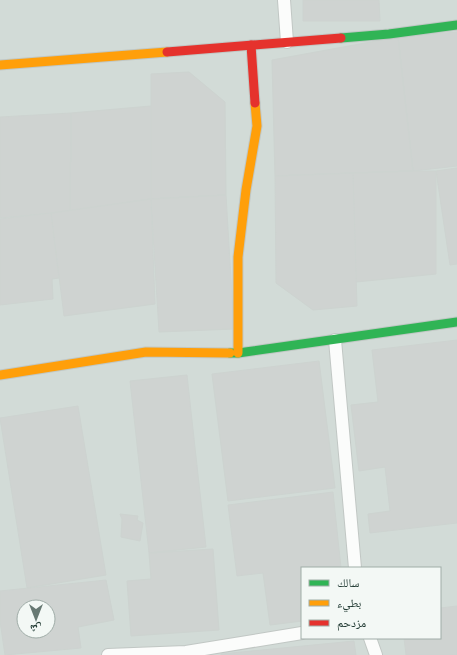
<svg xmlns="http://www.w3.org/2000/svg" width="457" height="655" viewBox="0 0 457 655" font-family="'Nunito Sans','Noto Naskh Arabic',sans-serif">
  <rect width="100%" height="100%" fill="#e4eae7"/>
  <path fill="#d2dbd7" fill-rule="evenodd" d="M0,0H457V655H0ZM302,568H440V638H302ZM24,607H48V631H24Z"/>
  <g fill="#cfd3d1" stroke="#cdd3d0" fill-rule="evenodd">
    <polygon points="303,0 379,0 380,21 303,21"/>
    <polygon points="457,32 457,166 413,171 398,37"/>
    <polygon points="398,37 413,171 275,176 272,60"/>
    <polygon points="189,72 225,102 226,195 151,199 151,74"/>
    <polygon points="151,106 151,199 70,211 71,113"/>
    <polygon points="71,113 70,211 0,218 0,117"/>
    <polygon points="457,168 457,264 450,265 436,171"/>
    <polygon points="413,171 436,171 436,274 356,282 353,173"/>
    <polygon points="353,173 357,306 313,310 276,283 275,176"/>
    <polygon points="226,195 234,329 159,332 151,199"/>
    <polygon points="151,199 155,304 64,316 51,213"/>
    <polygon points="51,213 59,278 52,279 53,299 0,305 0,219"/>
    <polygon points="457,340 457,523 370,533 368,514 390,511 385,467 359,471 351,405 378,402 372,350"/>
    <polygon points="319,361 335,488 228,501 212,374"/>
    <polygon points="187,375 206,547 149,553 130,381"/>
    <polygon points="78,406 106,575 27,588 0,418"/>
    <polygon points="333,492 341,568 302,568 302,621 270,625 263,573 237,576 228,505"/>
    <polygon points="120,514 138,516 137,520 143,523 140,541 121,537 122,519"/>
    <polygon points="213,549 219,630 131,636 127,581 151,579 149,553"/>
    <path d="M106,580L114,620L78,627L81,648L5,655L0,621V591ZM24,607H48V631H24Z"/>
    <polygon points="457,606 457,655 406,655 404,638 440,638 440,608"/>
    <polygon points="354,641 356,655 221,655 221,654"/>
  </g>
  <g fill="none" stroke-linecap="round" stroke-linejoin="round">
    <defs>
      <g id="street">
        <polyline points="284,0 287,42"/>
        <polyline points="335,340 355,568"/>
        <polyline points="370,638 376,655"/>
        <polyline points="108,655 186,652 302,633"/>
      </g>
      <g id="fast">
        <polyline points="341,38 389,34 457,25"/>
        <polyline points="230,353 238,353 457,322"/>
      </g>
      <g id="slow">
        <polyline points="0,65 167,52"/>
        <polyline points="238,353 238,257 246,190 257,126 255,103"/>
        <polyline points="0,375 146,352 230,353"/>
      </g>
      <g id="jam">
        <polyline points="251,45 255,103"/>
        <polyline points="167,52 341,38"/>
      </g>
    </defs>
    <use href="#street" stroke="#c1c7c4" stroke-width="14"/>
    <use href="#fast" stroke="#c0c7c4" stroke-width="11"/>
    <use href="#slow" stroke="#c0c7c4" stroke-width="11"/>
    <use href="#jam" stroke="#c0c7c4" stroke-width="11"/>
    <use href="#street" stroke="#fbfcfb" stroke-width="12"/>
    <use href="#fast" stroke="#30b455" stroke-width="9"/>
    <use href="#slow" stroke="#ff9f0a" stroke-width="9"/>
    <use href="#jam" stroke="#e5322d" stroke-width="9"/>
  </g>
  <rect x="301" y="567" width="140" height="72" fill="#f3f8f5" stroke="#a0ada8"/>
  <rect x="309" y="580" width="20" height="6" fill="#30b455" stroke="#a0ada8"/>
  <text x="337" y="587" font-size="12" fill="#233c35">سالك</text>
  <rect x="309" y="600" width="20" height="6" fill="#ff9f0a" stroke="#a0ada8"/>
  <text x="337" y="607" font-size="12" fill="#233c35">بطيء</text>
  <rect x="309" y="620" width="20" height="6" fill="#e5322d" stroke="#a0ada8"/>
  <text x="337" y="627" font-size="12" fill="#233c35">مزدحم</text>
  <g transform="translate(36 619) rotate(180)"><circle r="19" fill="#f3f8f5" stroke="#a0ada8"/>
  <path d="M0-3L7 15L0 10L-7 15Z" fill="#677973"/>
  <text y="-6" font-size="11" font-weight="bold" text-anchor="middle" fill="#233c35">ش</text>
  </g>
</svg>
